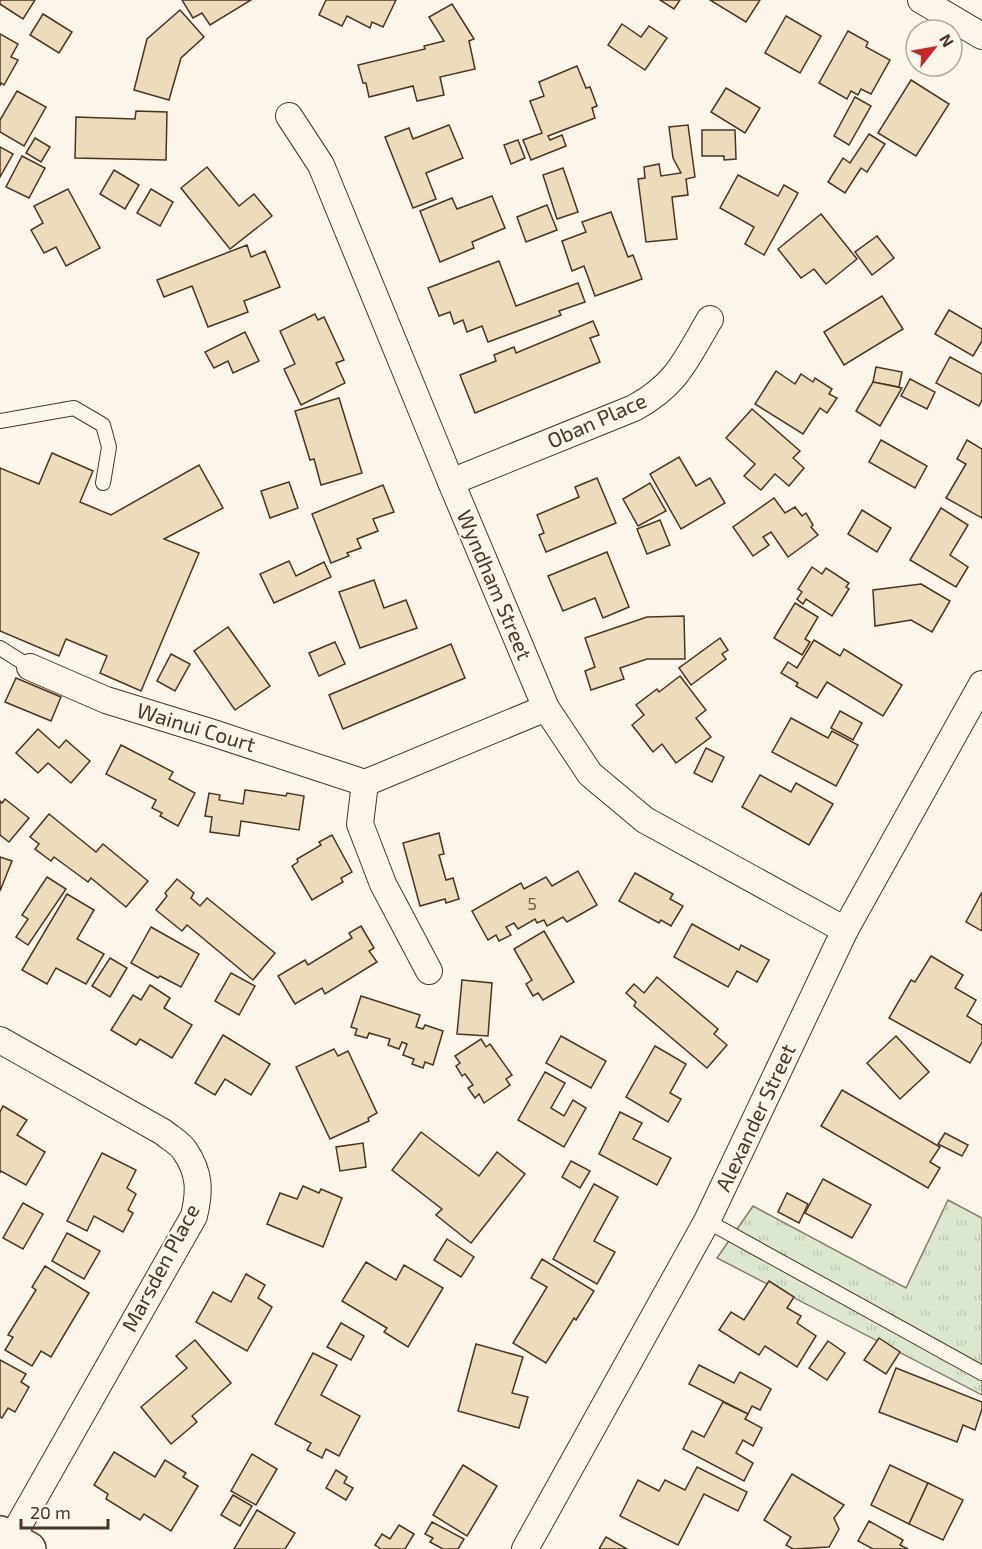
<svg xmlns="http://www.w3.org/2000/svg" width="982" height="1549" viewBox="0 0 982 1549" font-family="'Exo 2',sans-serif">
  <defs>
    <pattern id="grass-tufts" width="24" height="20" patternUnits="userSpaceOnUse" patternTransform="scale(1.5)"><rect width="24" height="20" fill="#dce7d0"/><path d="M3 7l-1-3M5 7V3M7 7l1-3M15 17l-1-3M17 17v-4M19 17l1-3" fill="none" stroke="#bec7b2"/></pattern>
  </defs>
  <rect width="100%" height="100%" fill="#fbf6e9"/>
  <polygon fill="url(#grass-tufts)" stroke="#887966" stroke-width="1.5" points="948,1200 982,1218 982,1395 717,1258 753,1206 906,1288"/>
  <g fill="#ecdcbc" stroke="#4a3520" stroke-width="1.5">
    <polygon points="0,0 35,0 23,19 0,4"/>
    <polygon points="182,0 251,0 210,25 202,13 193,18"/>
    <polygon points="326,0 396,0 383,27 372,22 370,28 347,16 342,26 319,15"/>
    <polygon points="660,0 680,0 674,9"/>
    <polygon points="710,0 760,0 746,22"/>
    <polygon points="452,4 474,39 469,41 475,69 440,77 444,95 417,101 413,86 369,97 366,83 363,83 358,65 425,49 424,46 444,41 429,17"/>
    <polygon points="180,10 204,37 181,58 169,100 134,90 147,39"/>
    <polygon points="43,14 72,32 59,53 30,35"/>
    <polygon points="786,16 821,36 800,73 765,53"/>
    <polygon points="622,24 641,37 649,26 667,38 645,70 608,45"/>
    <polygon points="848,31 868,42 866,47 890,60 871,94 861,89 858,95 851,91 847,99 819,83"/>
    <polygon points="0,34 18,44 11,57 18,60 4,85 1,83 0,86"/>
    <polygon points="577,66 586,88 590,87 597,106 592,108 595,118 548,136 550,140 562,135 566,146 531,160 523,140 542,133 530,101 544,96 539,82"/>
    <polygon points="911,80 949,104 916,156 878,133"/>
    <polygon points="726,88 760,108 745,133 711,112"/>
    <polygon points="17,91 46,107 24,146 0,132 0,120"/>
    <polygon points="855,97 871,106 849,145 834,136"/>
    <polygon points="136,111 167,112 166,160 75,158 76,117 135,119"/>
    <polygon points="449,125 463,158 426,173 436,199 413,208 385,137 409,128 413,139"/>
    <polygon points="688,125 695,177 686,179 688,195 672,197 677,239 646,242 638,179 645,178 644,167 659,164 661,176 681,173 673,158 669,127"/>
    <polygon points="702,130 735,130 736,159 724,160 724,156 702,156"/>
    <polygon points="869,134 885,144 867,172 861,168 845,193 828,182 843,158 850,163"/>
    <polygon points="35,138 50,147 41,162 26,153"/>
    <polygon points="518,140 525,158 511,164 504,145"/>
    <polygon points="0,147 13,154 0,177"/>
    <polygon points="22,156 45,168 29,198 6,187"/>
    <polygon points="207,167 239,206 254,194 272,216 230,249 181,188"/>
    <polygon points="563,168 578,212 557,219 543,175"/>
    <polygon points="114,170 139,185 125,209 100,194"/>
    <polygon points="738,175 778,196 784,185 798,193 764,255 745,244 754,227 720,208"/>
    <polygon points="68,189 100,248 66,266 56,247 44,253 31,230 43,223 34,206"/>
    <polygon points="151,189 173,202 160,226 137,213"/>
    <polygon points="492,196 505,228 472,242 474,248 440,262 420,211 452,198 457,209"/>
    <polygon points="547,205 557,230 526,242 517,217"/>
    <polygon points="611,212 628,257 633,255 642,279 595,296 584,266 572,271 562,241 586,232 582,222"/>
    <polygon points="821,214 857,259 826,284 814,269 801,278 778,249"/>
    <polygon points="877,236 894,258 872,275 855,252"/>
    <polygon points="247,245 251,257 265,251 280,287 244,301 248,312 208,327 192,286 164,297 157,280"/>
    <polygon points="499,261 516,306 578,283 585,302 559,311 561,315 488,342 482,326 467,332 463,320 454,324 450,312 439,316 428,288"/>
    <polygon points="882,296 903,329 844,365 824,332"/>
    <polygon points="949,310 982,329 982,341 973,356 935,334"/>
    <polygon points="315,314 318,320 324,317 344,360 336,363 345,383 301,405 284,369 295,364 280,331"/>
    <polygon points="593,321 599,335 590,338 600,362 475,413 460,375 496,361 494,355 514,347 516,353"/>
    <polygon points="245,332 259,361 233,373 228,361 214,368 205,352"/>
    <polygon points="950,357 982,374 982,400 979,406 936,383"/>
    <polygon points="876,367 902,372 899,387 873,382"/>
    <polygon points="776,371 795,384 801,374 813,382 815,378 832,389 829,394 837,398 827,413 820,408 803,434 755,404"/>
    <polygon points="910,379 935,392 927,409 901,396"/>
    <polygon points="873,382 902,388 880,426 856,411"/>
    <polygon points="339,398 362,473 321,485 314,459 310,460 295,411"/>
    <polygon points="752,409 800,451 793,458 804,468 789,486 775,474 761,490 744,476 755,464 726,438"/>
    <polygon points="881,440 927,466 915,488 869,462"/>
    <polygon points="967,440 982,449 982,518 946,498 966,464 957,459"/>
    <polygon points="52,453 93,471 80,502 111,515 199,465 223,508 164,539 199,553 141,691 100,673 107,656 66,639 59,656 0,631 0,468 39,484"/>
    <polygon points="679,457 696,486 710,478 725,503 681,529 650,474"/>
    <polygon points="597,478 616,523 546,552 539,535 544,533 537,515 579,497 575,487"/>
    <polygon points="289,482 298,508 270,518 261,491"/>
    <polygon points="650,483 666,511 638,526 623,499"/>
    <polygon points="383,485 394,512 373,519 378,531 357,539 361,548 347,553 349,556 331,563 312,514"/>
    <polygon points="774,498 785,513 795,507 802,516 806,513 813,525 811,527 818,535 788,557 771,532 763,537 769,545 753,556 733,527"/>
    <polygon points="941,508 968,525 950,555 968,567 956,587 910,560"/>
    <polygon points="862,510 891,528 877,552 848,534"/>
    <polygon points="660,520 670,545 647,554 637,529"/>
    <polygon points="607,552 629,607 603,618 595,598 563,611 548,576"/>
    <polygon points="289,561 296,576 324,562 331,577 274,603 260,574"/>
    <polygon points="812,567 822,574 826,568 849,583 846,587 849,589 832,616 806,599 803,604 797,599 802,592 798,589"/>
    <polygon points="374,580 384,608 406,600 417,628 360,648 339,592"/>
    <polygon points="921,584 950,601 932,632 911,620 875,626 873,590"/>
    <polygon points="795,603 818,617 805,639 810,642 802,655 774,638"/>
    <polygon points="684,616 685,659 647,659 620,668 624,679 591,690 585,671 595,667 585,638 647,617"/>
    <polygon points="228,627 270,686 235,710 194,651"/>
    <polygon points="720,638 728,650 722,654 726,659 691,685 679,668"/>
    <polygon points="814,640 840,656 844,649 902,685 883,716 827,682 817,698 796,686 798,683 781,673 788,662 797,668"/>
    <polygon points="335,642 345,664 319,676 309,653"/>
    <polygon points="451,644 465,678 343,729 329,695"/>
    <polygon points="171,654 190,664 175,691 157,681"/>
    <polygon points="680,676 706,710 696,718 711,737 676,763 662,744 653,752 632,725 644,715 636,705 657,689 659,692"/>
    <polygon points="16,678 61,697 51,721 5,702"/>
    <polygon points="840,711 862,723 853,740 831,728"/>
    <polygon points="791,718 828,738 832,731 858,745 836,786 772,752"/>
    <polygon points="38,729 59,748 66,740 90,761 71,783 48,763 38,773 16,753"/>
    <polygon points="121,745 173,772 169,779 195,793 178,826 160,816 162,813 152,808 156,800 106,774"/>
    <polygon points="706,748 724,757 712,782 694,773"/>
    <polygon points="760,775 791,792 796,783 833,804 809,845 742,807"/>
    <polygon points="245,790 286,796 287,793 304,796 299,830 241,821 239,836 210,832 212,817 205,816 209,793 220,795 219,800 243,804"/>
    <polygon points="5,799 29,818 9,842 0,835 0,801 2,803"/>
    <polygon points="49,814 96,852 103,844 148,881 126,907 91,878 88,882 54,857 51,861 35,849 39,844 30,837"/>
    <polygon points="439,833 444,854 439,855 446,880 453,878 459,899 446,903 445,899 420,906 403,843"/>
    <polygon points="332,835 352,872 341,878 343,882 312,900 292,866 298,862 297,859 321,845 319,842"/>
    <polygon points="0,857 12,861 0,891"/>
    <polygon points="578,871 597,905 567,922 563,917 547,926 544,920 537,923 535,919 518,929 514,923 506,927 511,935 499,941 496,935 488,940 472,911 521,883 524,889 546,877 552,886"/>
    <polygon points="635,873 673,894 670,899 683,906 671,926 661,920 659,923 619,901"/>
    <polygon points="47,877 66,889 28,945 16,937 28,919 22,915"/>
    <polygon points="177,879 194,893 191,898 200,906 207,898 275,953 253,980 187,925 182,931 156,910 167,896 165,893"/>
    <polygon points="982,892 982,931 966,922"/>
    <polygon points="67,894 94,910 77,939 104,954 86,984 56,968 47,984 22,970"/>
    <polygon points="692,924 739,950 741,945 769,960 757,982 737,971 728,987 674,957"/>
    <polygon points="361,926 374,948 369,951 377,962 325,994 322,988 295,1004 278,976 305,960 308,965 352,938 349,933"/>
    <polygon points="151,927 199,954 181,987 160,976 158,978 131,963"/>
    <polygon points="544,931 574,982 543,1000 538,993 533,996 526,984 532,980 514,949"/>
    <polygon points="931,956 963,975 955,988 976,1000 967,1016 982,1025 982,1042 970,1063 889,1018 911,980 915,982"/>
    <polygon points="110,958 127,968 110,997 92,986"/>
    <polygon points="231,973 255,986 239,1015 215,1001"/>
    <polygon points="657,977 718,1029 714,1034 727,1045 707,1068 634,1006 636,1002 626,993 634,984 644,993"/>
    <polygon points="462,980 492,983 488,1036 457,1034"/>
    <polygon points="150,985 170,998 164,1008 192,1025 172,1058 140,1039 136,1045 111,1030 133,995 141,1000"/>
    <polygon points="361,996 420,1015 416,1027 423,1029 425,1025 443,1031 433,1065 425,1062 423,1068 412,1064 414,1059 403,1055 407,1044 402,1042 399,1049 388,1045 390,1039 369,1033 367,1038 355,1035 357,1029 351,1027"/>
    <polygon points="223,1035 270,1064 251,1095 225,1079 215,1095 195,1083"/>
    <polygon points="561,1036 606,1061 591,1088 546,1063"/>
    <polygon points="896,1036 929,1072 900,1099 867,1063"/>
    <polygon points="481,1039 486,1047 490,1044 512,1075 506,1079 510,1085 484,1103 479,1094 475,1098 468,1088 473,1085 465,1074 462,1076 456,1066 460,1063 455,1056"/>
    <polygon points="655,1046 686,1064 670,1093 681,1099 668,1122 626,1097"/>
    <polygon points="334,1049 338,1056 348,1051 377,1113 368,1118 369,1121 330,1139 296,1067"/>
    <polygon points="545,1072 565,1083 551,1108 564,1116 573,1100 586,1108 564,1147 518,1120"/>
    <polygon points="842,1090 940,1147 930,1162 940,1168 928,1188 821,1126"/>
    <polygon points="3,1106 27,1120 17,1135 45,1152 26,1185 1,1171 0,1173 0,1112"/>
    <polygon points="620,1112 642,1123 633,1139 671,1158 657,1185 599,1154"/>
    <polygon points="421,1132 479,1176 497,1152 525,1174 471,1243 436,1215 442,1209 392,1170"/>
    <polygon points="945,1133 968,1145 962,1156 938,1144"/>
    <polygon points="363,1143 366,1167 340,1171 336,1147"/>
    <polygon points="102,1153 136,1170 127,1188 136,1194 128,1210 133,1213 123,1232 94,1216 87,1231 67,1221"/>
    <polygon points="571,1161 590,1171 580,1188 562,1177"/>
    <polygon points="823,1179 871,1205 852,1238 805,1213"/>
    <polygon points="594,1184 618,1197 594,1241 615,1252 597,1284 553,1259"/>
    <polygon points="303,1186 319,1193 321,1189 342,1198 323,1247 267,1224 280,1193 297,1199"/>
    <polygon points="787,1193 808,1204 799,1223 778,1212"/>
    <polygon points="23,1203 43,1214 23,1249 3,1238"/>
    <polygon points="67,1233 100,1251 84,1279 52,1261"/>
    <polygon points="447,1239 474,1257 461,1277 434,1260"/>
    <polygon points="542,1259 594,1291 576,1320 574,1318 546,1363 513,1343 547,1287 531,1278"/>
    <polygon points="366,1262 396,1280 404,1265 443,1288 408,1347 384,1332 387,1328 342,1301"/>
    <polygon points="45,1266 89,1293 51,1357 41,1351 32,1366 5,1350 13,1337 8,1335 36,1290 32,1287"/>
    <polygon points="246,1274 265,1285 258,1298 272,1307 247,1351 196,1322 213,1292 231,1302"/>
    <polygon points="769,1281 794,1297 787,1308 801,1316 797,1323 816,1336 797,1367 765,1346 759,1355 719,1330 731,1312 744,1320"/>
    <polygon points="341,1323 364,1336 351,1360 327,1347"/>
    <polygon points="879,1338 900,1352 886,1374 864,1360"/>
    <polygon points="195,1340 231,1383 192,1416 197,1422 171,1444 141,1407 187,1368 176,1356"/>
    <polygon points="828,1341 845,1353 827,1380 809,1368"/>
    <polygon points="476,1344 523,1357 512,1393 528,1397 519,1428 458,1411"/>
    <polygon points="313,1353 337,1365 321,1395 360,1416 339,1456 326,1449 322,1458 307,1450 311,1443 275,1424"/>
    <polygon points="0,1360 26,1374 21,1382 29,1387 15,1412 8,1408 2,1418 0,1417"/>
    <polygon points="699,1365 734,1383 740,1372 771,1389 760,1410 752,1406 748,1414 689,1384"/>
    <polygon points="896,1368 982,1402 982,1409 975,1430 963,1425 957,1442 879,1412"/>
    <polygon points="723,1402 748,1414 745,1419 762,1428 753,1446 743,1440 736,1453 753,1463 744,1481 683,1449 692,1431 704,1437"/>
    <polygon points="114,1452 155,1477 165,1460 186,1473 183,1477 198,1486 171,1531 144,1514 140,1520 106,1499 108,1494 94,1485"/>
    <polygon points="252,1454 277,1469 256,1505 231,1491"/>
    <polygon points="463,1465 497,1486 467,1536 433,1515"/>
    <polygon points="890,1465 928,1483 909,1524 871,1505"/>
    <polygon points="697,1467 747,1492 738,1511 704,1494 678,1545 620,1516 638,1480 659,1491 665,1480 685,1490"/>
    <polygon points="336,1470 347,1477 344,1483 353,1488 346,1500 326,1488"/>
    <polygon points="792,1474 844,1505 834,1518 839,1529 829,1547 793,1549 786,1545 791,1537 764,1520"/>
    <polygon points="928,1483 963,1500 943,1540 909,1524"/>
    <polygon points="233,1495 252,1506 240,1526 221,1515"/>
    <polygon points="257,1510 295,1533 285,1549 234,1549"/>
    <polygon points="869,1521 903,1540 900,1545 908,1549 873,1549 858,1541"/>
    <polygon points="432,1522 464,1539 458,1549 443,1549 430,1542 433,1538 425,1534"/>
    <polygon points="399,1525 414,1534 405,1549 381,1549 375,1545 382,1534 390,1539"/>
    <polygon points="606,1537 627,1549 599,1549"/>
  </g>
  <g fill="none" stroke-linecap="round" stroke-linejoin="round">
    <defs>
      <g id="lane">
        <polyline points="0,421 74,408 103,425 109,447 103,483"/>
        <polyline points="0,648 30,667"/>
        <polyline points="707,1221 982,1373"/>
      </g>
      <g id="street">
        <polyline points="921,0 982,36"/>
        <polyline points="289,116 321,165 451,482 546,708 590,774 645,820 845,930"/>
        <path d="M451,482L634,408C678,384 686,359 710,319"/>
        <polyline points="30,667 106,700 213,733 365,783 546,708"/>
        <polyline points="365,783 360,824 383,884 429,971"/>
        <path d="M0,1040L163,1132C170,1138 180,1143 185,1151C200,1173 200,1191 194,1216L11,1539"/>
        <polyline points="525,1549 707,1221 845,930 982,684"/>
      </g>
      <polyline id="secondary" points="0,1533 29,1549"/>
    </defs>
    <use href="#lane" stroke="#4a3520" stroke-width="16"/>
    <use href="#street" stroke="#4a3520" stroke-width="28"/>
    <use href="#secondary" stroke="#4a3520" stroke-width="36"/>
    <use href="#lane" stroke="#fbf6e9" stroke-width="14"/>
    <use href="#street" stroke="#fbf6e9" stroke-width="26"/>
    <use href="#secondary" stroke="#fbf6e9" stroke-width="33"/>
  </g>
  <g text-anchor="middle" stroke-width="4.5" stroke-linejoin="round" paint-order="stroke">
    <g font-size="18" fill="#725f47">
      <text x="532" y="910">5</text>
    </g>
    <g font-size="21" fill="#4a3520" stroke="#fbf6e9">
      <text transform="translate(597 421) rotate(-24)" y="7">Oban Place</text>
      <text transform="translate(494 585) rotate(67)" y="7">Wyndham Street</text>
      <text transform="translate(196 728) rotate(17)" y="7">Wainui Court</text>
      <text transform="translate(756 1118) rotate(-65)" y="7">Alexander Street</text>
      <text transform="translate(161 1268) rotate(-62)" y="7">Marsden Place</text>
    </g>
  </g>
  <g transform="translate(934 48) rotate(59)"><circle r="28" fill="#fbf6e9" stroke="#b4a999" stroke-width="1.5"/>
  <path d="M0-4.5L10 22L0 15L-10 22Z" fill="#c62828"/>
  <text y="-9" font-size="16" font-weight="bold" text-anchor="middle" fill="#4a3520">N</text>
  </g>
  <path d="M21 1519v9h87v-9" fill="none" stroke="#4a3520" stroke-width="3"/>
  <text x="30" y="1519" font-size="18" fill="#4a3520" stroke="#fbf6e9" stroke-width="4.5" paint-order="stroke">20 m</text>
</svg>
